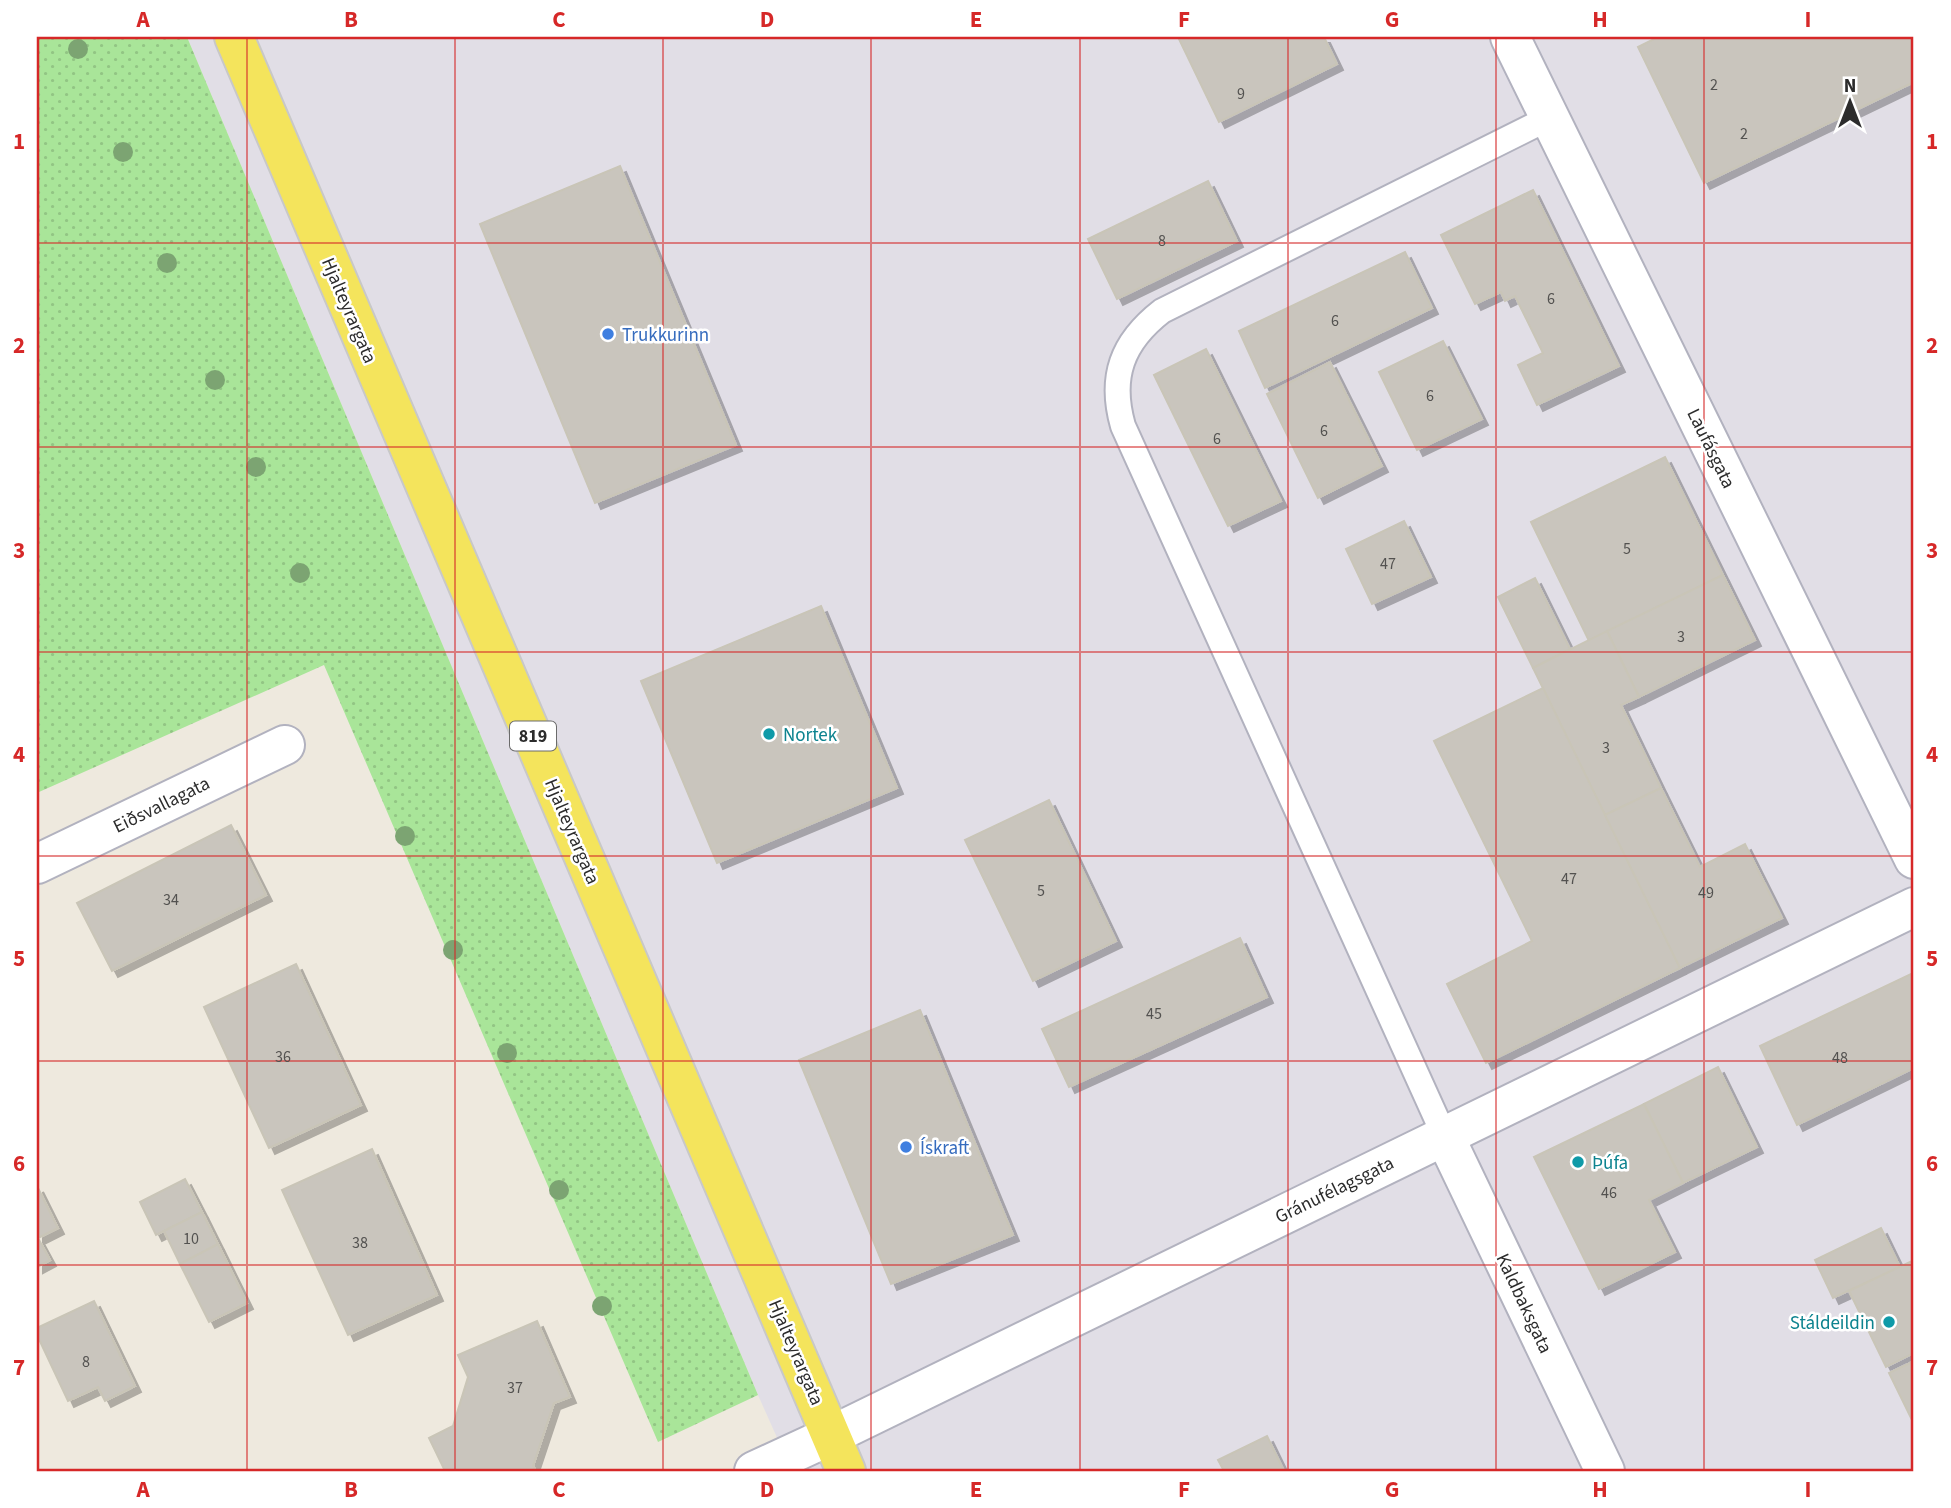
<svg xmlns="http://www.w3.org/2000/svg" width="1951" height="1508" viewBox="0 0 1951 1508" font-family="'Source Sans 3',sans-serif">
  <defs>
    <pattern id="grass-dots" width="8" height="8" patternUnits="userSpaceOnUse" patternTransform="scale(1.75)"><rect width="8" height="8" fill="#a9e599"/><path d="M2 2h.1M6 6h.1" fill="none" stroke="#92c584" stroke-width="1.8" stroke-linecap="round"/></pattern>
    <filter id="shadow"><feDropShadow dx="6" dy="6" stdDeviation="0" flood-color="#0004"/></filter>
  </defs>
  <rect width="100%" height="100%" fill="#eee9de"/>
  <polygon fill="#e1dee6" points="187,37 1914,37 1914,1471 792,1471 758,1395"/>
  <polygon fill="url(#grass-dots)" points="37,37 187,37 758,1395 658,1442 324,665 39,792 37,785"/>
  <g fill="#c9c5bd" stroke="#c9c5b7" stroke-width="2" filter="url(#shadow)">
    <polygon points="1178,37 1324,37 1337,64 1219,122"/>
    <polygon points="1658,37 1914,37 1914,82 1704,183 1638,47"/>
    <polygon points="620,166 736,445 595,503 480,224"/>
    <polygon points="1208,181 1237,241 1117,299 1088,239"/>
    <polygon points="1533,190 1619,366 1537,405 1518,365 1543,353 1515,296 1505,301 1501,292 1475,304 1441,235"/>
    <polygon points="1405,252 1432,308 1265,388 1239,331"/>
    <polygon points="1443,341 1482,419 1417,450 1379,372"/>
    <polygon points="1206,349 1281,501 1228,526 1154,375"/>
    <polygon points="1330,362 1382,466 1318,498 1267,394"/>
    <polygon points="1665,457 1723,575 1589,641 1531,522"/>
    <polygon points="1404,521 1431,577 1372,604 1346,549"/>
    <polygon points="1723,575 1755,640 1639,697 1607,631"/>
    <polygon points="1535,578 1570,649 1533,668 1498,597"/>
    <polygon points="821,606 897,788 717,863 641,681"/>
    <polygon points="1607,631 1639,697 1621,705 1661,788 1605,815 1533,668"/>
    <polygon points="1543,688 1680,968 1486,1063 1447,984 1532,941 1434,741"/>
    <polygon points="1661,788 1700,867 1745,844 1782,918 1680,968 1605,815"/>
    <polygon points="1049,800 1116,941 1033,981 965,840"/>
    <polygon points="231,825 266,895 112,971 77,903"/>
    <polygon points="1240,938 1267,997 1069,1087 1042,1029"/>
    <polygon points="296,964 361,1105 269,1148 204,1007"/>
    <polygon points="1913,973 1914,1068 1797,1125 1760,1046"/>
    <polygon points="920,1010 1013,1235 891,1284 799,1060"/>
    <polygon points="1718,1067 1757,1147 1683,1183 1644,1104"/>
    <polygon points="1644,1104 1683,1183 1649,1200 1675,1252 1599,1289 1534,1157"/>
    <polygon points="372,1149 437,1295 348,1335 282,1190"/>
    <polygon points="185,1179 202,1212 156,1235 140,1202"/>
    <polygon points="37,1186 58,1228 38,1238 50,1260 37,1267"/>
    <polygon points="202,1212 218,1244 180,1264 164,1231"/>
    <polygon points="1881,1228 1900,1267 1833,1298 1815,1260"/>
    <polygon points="218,1244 247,1303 209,1322 180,1264"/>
    <polygon points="1914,1260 1914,1353 1886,1367 1849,1291"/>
    <polygon points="94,1301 135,1386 105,1401 98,1387 68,1401 37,1335 37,1328"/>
    <polygon points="537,1321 570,1397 554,1403 533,1466 536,1471 445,1471 429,1438 453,1426 468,1377 458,1355"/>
    <polygon points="1914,1361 1914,1424 1889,1373"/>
    <polygon points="1267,1436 1284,1471 1224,1471 1218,1460"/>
  </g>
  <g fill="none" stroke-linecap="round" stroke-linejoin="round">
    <defs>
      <path id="service" d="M1444,1135L1123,426C1109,377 1122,342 1162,311L1549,118"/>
      <g id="minor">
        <polyline points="1510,37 1914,859"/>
        <polyline points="37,864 285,745"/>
        <polyline points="1444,1135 1605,1471"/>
        <polyline points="754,1471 832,1435 1914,907"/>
      </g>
      <polyline id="primary" points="234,37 846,1471"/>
    </defs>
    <use href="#service" stroke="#b2b2bf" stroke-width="28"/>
    <use href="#minor" stroke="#b2b2bf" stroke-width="42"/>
    <use href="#primary" stroke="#c8c8c8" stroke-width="42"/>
    <use href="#service" stroke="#fff" stroke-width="24"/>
    <use href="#minor" stroke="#fff" stroke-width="38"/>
    <use href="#primary" stroke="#f4e45c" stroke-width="38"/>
  </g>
  <g fill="#7ca472">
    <circle cx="78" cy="49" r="10"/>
    <circle cx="123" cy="152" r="10"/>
    <circle cx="167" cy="263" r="10"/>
    <circle cx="215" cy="380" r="10"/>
    <circle cx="256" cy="467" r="10"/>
    <circle cx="300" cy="573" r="10"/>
    <circle cx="405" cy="836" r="10"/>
    <circle cx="453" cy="950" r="10"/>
    <circle cx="507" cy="1053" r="10"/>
    <circle cx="559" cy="1190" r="10"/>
    <circle cx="602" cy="1306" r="10"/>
  </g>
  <path fill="none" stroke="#d62828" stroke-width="2" stroke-opacity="0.55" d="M247,37V1471M455,37V1471M663,37V1471M871,37V1471M1080,37V1471M1288,37V1471M1496,37V1471M1704,37V1471M37,243H1914M37,447H1914M37,652H1914M37,856H1914M37,1061H1914M37,1265H1914"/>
  <g fill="#3f7fe0" stroke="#fff" stroke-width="2.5">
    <circle cx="608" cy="334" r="7"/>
    <circle cx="906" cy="1147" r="7"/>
  </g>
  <g fill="#0f9aa8" stroke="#fff" stroke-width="2.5">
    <circle cx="769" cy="734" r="7"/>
    <circle cx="1578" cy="1162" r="7"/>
    <circle cx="1889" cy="1322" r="7"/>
  </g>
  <g text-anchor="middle" stroke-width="5" stroke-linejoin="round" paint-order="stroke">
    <g font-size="16" fill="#535250">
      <text x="1714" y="90">2</text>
      <text x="1241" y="99">9</text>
      <text x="1744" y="139">2</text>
      <text x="1162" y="246">8</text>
      <text x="1551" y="304">6</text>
      <text x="1335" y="326">6</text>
      <text x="1430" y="401">6</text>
      <text x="1324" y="436">6</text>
      <text x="1217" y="444">6</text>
      <text x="1627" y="554">5</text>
      <text x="1388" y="569">47</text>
      <text x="1681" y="642">3</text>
      <text x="1606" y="753">3</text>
      <text x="1569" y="884">47</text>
      <text x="1041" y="896">5</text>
      <text x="1706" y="898">49</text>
      <text x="171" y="905">34</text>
      <text x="1154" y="1019">45</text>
      <text x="283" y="1062">36</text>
      <text x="1840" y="1063">48</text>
      <text x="1609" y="1198">46</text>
      <text x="191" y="1244">10</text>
      <text x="360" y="1248">38</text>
      <text x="86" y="1367">8</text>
      <text x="515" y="1393">37</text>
    </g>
    <rect fill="#fff" stroke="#6b6b6b" stroke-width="2" x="510" y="721.5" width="46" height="29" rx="5"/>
    <g font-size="18" font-weight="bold" fill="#2c2c2c">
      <text x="533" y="742">819</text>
    </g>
    <g font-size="19" fill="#2c2c2c" stroke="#fff">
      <text transform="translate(350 310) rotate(67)" y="7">Hjalteyrargata</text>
      <text transform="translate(1712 448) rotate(64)" y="7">Laufásgata</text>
      <text transform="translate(161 804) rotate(-26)" y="7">Eiðsvallagata</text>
      <text transform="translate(573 831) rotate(67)" y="7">Hjalteyrargata</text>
      <text transform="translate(1334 1189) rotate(-26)" y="7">Gránufélagsgata</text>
      <text transform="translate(1525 1303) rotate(65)" y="7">Kaldbaksgata</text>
      <text transform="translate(797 1352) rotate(67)" y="7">Hjalteyrargata</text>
    </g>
    <g font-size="19" fill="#366cbe" stroke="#fff" text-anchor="start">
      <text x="622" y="341">Trukkurinn</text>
      <text x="920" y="1154">Ískraft</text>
    </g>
    <g font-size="19" fill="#0d838f" stroke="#fff" text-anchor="start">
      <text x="783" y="741">Nortek</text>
      <text x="1592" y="1169">Þúfa</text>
      <text x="1875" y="1329" text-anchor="end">Stáldeildin</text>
    </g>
  </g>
  <rect width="1951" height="1508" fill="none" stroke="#ffffff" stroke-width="77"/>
  <g transform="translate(1850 102)" stroke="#ffffff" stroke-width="5" paint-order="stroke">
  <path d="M0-5L12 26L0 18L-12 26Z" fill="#2c2c2c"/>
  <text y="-10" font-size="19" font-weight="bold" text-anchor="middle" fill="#2c2c2c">N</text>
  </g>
  <rect x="38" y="38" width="1874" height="1432" fill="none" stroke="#d62828" stroke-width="2.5"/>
  <g font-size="23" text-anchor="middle" font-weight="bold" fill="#d62828">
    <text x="143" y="27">A</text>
    <text x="351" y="27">B</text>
    <text x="559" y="27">C</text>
    <text x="767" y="27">D</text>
    <text x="976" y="27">E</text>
    <text x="1184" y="27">F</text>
    <text x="1392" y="27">G</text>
    <text x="1600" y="27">H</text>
    <text x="1808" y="27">I</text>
    <text x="19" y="149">1</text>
    <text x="1932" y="149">1</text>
    <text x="19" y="353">2</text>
    <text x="1932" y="353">2</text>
    <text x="19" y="558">3</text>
    <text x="1932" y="558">3</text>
    <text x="19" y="762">4</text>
    <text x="1932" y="762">4</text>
    <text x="19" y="966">5</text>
    <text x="1932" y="966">5</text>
    <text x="19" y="1171">6</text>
    <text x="1932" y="1171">6</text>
    <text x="19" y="1375">7</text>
    <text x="1932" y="1375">7</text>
    <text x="143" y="1497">A</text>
    <text x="351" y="1497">B</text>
    <text x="559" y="1497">C</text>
    <text x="767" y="1497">D</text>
    <text x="976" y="1497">E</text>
    <text x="1184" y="1497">F</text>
    <text x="1392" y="1497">G</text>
    <text x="1600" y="1497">H</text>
    <text x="1808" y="1497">I</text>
  </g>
</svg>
